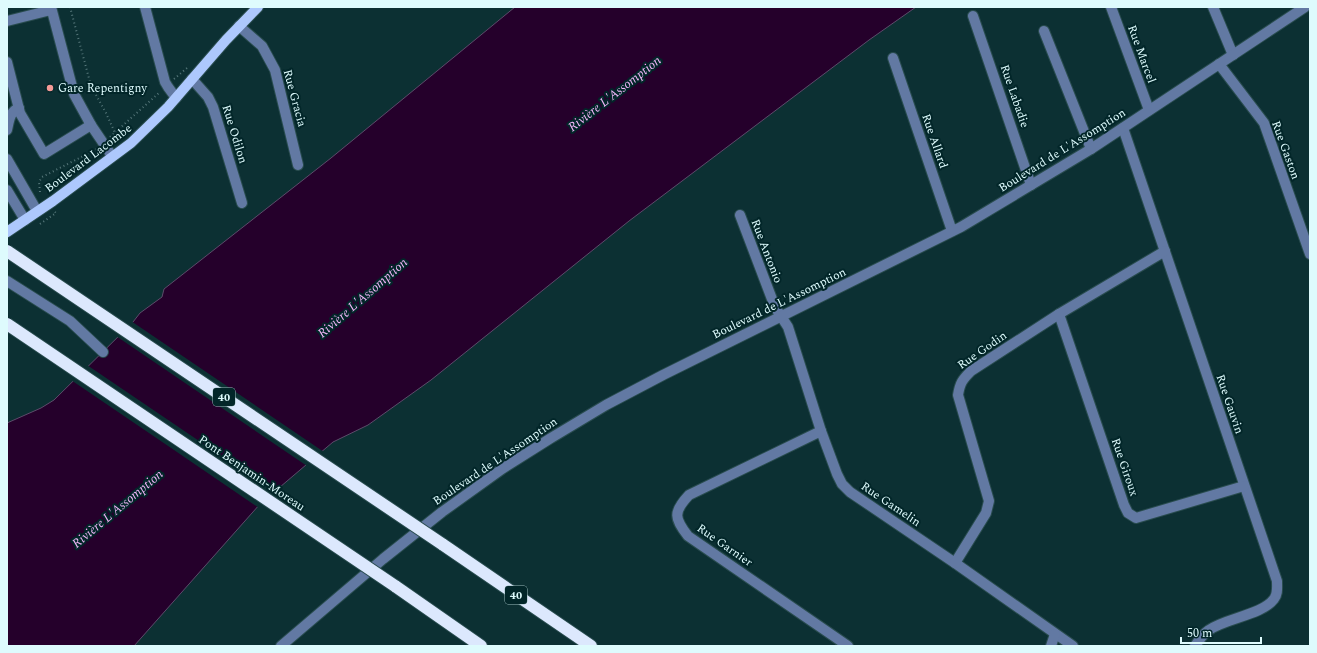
<svg xmlns="http://www.w3.org/2000/svg" width="1317" height="653" viewBox="0 0 1317 653" font-family="Spectral,serif">
  <rect width="100%" height="100%" fill="#0c3033"/>
  <polygon fill="#25002b" stroke="#5c4b6a" points="515,7 916,7 869,40 629,221 431,380 368,425 333,442 260,504 134,646 7,646 7,423 41,408 54,400 133,322 140,313 162,297 164,289 331,158"/>
  <g fill="#0c3033">
    <polygon points="131,321 324,452 307,466 116,336"/>
    <polygon points="87,365 276,493 259,508 174,450 71,380"/>
  </g>
  <g fill="none" stroke-linecap="round" stroke-linejoin="round">
    <defs>
      <g id="minor">
        <polyline points="51,7 74,94 91,125 112,156"/>
        <polyline points="145,7 165,82 168,87 176,98"/>
        <polyline points="1111,7 1149,110"/>
        <polyline points="1213,7 1233,55"/>
        <polyline points="973,16 1031,185"/>
        <polyline points="7,21 51,10"/>
        <polyline points="239,26 262,46 275,70 298,165"/>
        <polyline points="1044,31 1091,149"/>
        <polyline points="893,58 952,231"/>
        <polyline points="7,62 20,113 44,154 91,125"/>
        <polyline points="1219,64 1264,123 1310,254"/>
        <polyline points="192,79 208,97 213,107 242,203"/>
        <path d="M1123,128L1277,581C1277,588 1278,594 1274,599C1262,615 1226,618 1209,630C1203,634 1199,640 1195,646"/>
        <path d="M7,130C9,121 10,111 19,108"/>
        <polyline points="7,159 37,211"/>
        <polyline points="7,190 25,220"/>
        <polyline points="740,215 775,307 788,327 821,431 837,474 842,484 850,492 955,563 1073,646"/>
        <polyline points="7,281 70,321 103,352"/>
        <polyline points="1059,314 1124,505 1128,513 1136,518 1244,486"/>
        <path d="M821,431L689,495C673,512 674,518 688,536L848,646"/>
        <path d="M955,563L986,513L989,501L958,395C960,383 962,380 971,371L1059,314L1165,251"/>
        <polyline points="281,646 383,559 442,512 502,469 551,438 606,405 663,375 961,227 1091,149 1305,7"/>
        <polyline points="1051,646 1055,634"/>
      </g>
      <polyline id="major" points="7,232 53,201 131,143 168,107 226,40 258,7"/>
      <g id="highway">
        <polyline points="442,544 591,646"/>
        <polyline points="395,586 481,646"/>
      </g>
    </defs>
    <use href="#minor" stroke="#294c4f" stroke-width="12"/>
    <use href="#major" stroke="#294c4f" stroke-width="12"/>
    <use href="#highway" stroke="#294c4f" stroke-width="14"/>
    <g stroke="#56777a" stroke-width="2" stroke-dasharray="1 3" stroke-linecap="butt">
      <polyline points="70,7 91,86 106,113 115,133"/>
      <polyline points="174,79 187,68"/>
      <polyline points="110,137 160,92"/>
      <polyline points="40,192 39,182 42,177 97,149"/>
      <polyline points="40,224 56,213 55,212"/>
    </g>
    <use href="#minor" stroke="#6279a3" stroke-width="10"/>
    <use href="#major" stroke="#adc8fd" stroke-width="10"/>
    <use href="#highway" stroke="#dce8fd" stroke-width="12"/>
    <defs>
      <g id="highway-bridge">
        <polyline points="7,251 442,544"/>
        <polyline points="7,324 395,586"/>
      </g>
    </defs>
    <use href="#highway-bridge" stroke="#294c4f" stroke-width="14" stroke-linecap="butt"/>
    <use href="#highway-bridge" stroke="#dce8fd" stroke-width="12"/>
  </g>
  <circle fill="#f59b97" stroke="#022629" stroke-width="1.5" cx="50" cy="88" r="4"/>
  <g text-anchor="middle" stroke-width="4" stroke-linejoin="round" paint-order="stroke">
    <g fill="#022629" stroke="#9cbbbd" stroke-width="1">
      <rect x="213" y="388" width="22" height="18" rx="3"/>
      <rect x="505" y="586" width="22" height="18" rx="3"/>
    </g>
    <g font-size="11" font-weight="bold" fill="#defbfd">
      <text x="224" y="401">40</text>
      <text x="516" y="599">40</text>
    </g>
    <g font-size="12" fill="#defbfd" stroke="#022629">
      <text transform="translate(1142 54) rotate(70)" y="4">Rue Marcel</text>
      <text transform="translate(1015 96) rotate(71)" y="4">Rue Labadie</text>
      <text transform="translate(295 98) rotate(75)" y="4">Rue Gracia</text>
      <text transform="translate(235 134) rotate(73)" y="4">Rue Odilon</text>
      <text transform="translate(935 141) rotate(71)" y="4">Rue Allard</text>
      <text transform="translate(1062 150) rotate(-32)" y="4">Boulevard de L'Assomption</text>
      <text transform="translate(1286 150) rotate(70)" y="4">Rue Gaston</text>
      <text transform="translate(88 158) rotate(-37)" y="4">Boulevard Lacombe</text>
      <text transform="translate(767 251) rotate(69)" y="4">Rue Antonio</text>
      <text transform="translate(779 303) rotate(-26)" y="4">Boulevard de L'Assomption</text>
      <text transform="translate(982 350) rotate(-35)" y="4">Rue Godin</text>
      <text transform="translate(1230 404) rotate(71)" y="4">Rue Gauvin</text>
      <text transform="translate(495 461) rotate(-34)" y="4">Boulevard de L'Assomption</text>
      <text transform="translate(1125 467) rotate(71)" y="4">Rue Giroux</text>
      <text transform="translate(252 473) rotate(34)" y="4">Pont Benjamin-Moreau</text>
      <text transform="translate(891 504) rotate(34)" y="4">Rue Gamelin</text>
      <text transform="translate(725 545) rotate(35)" y="4">Rue Garnier</text>
    </g>
    <g font-size="12" fill="#defbfd" stroke="#022629" text-anchor="start">
      <text x="58" y="92">Gare Repentigny</text>
    </g>
    <g font-size="13" font-style="italic" fill="#f2b6f9" stroke="#022629">
      <text transform="translate(614 93) rotate(-38)" y="5">Rivière L'Assomption</text>
      <text transform="translate(362 297) rotate(-41)" y="5">Rivière L'Assomption</text>
      <text transform="translate(117 508) rotate(-40)" y="5">Rivière L'Assomption</text>
    </g>
  </g>
  <rect width="1317" height="653" fill="none" stroke="#defbfd" stroke-width="16"/>
  <path d="M1181 637v6h80v-6" fill="none" stroke="#defbfd" stroke-width="2"/>
  <text x="1187" y="637" font-size="12" fill="#defbfd" stroke="#022629" stroke-width="3" paint-order="stroke">50 m</text>
</svg>
